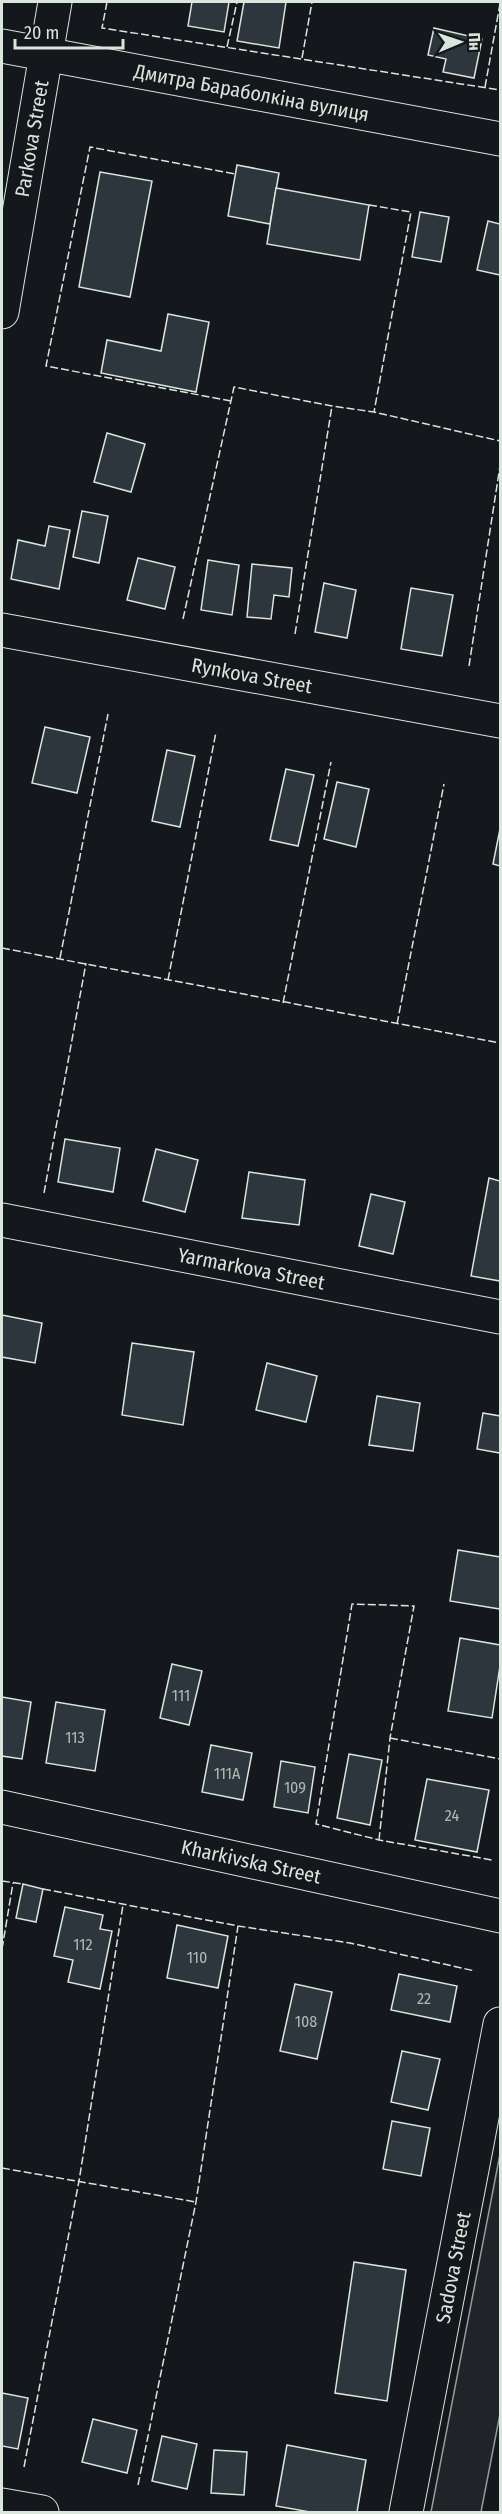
<svg xmlns="http://www.w3.org/2000/svg" width="502" height="2514" viewBox="0 0 502 2514" font-family="'Fira Sans Condensed',sans-serif">
  <rect width="100%" height="100%" fill="#14181c"/>
  <polygon fill="#202428" stroke="#939e99" stroke-width="1.5" points="500,2154 500,2414 481,2512 431,2512"/>
  <g fill="#2c363c" stroke="#d8e6dc" stroke-width="1.5">
    <polygon points="192,2 229,2 224,32 188,26"/>
    <polygon points="244,2 286,2 279,48 237,41"/>
    <polygon points="434,28 482,39 474,78 443,72 446,59 428,55"/>
    <polygon points="237,165 279,173 270,224 228,216"/>
    <polygon points="100,172 152,181 130,297 79,287"/>
    <polygon points="276,188 369,205 360,260 267,244"/>
    <polygon points="420,212 449,217 441,262 412,257"/>
    <polygon points="488,221 500,224 500,275 477,270"/>
    <polygon points="168,314 209,322 196,392 101,373 107,340 161,351"/>
    <polygon points="107,433 145,444 131,492 94,482"/>
    <polygon points="82,511 108,516 99,563 73,557"/>
    <polygon points="49,526 70,530 59,589 11,579 18,540 45,546"/>
    <polygon points="138,558 175,567 165,609 127,600"/>
    <polygon points="208,560 239,565 232,615 201,610"/>
    <polygon points="252,564 292,568 289,597 274,595 271,619 247,617"/>
    <polygon points="324,583 356,590 347,638 315,632"/>
    <polygon points="411,588 453,595 442,656 401,649"/>
    <polygon points="45,727 90,737 77,793 32,783"/>
    <polygon points="167,750 195,756 180,827 152,821"/>
    <polygon points="286,769 314,775 298,846 270,840"/>
    <polygon points="337,782 369,789 356,847 324,839"/>
    <polygon points="500,829 500,866 493,864"/>
    <polygon points="65,1139 120,1148 113,1192 58,1182"/>
    <polygon points="156,1149 198,1160 185,1212 143,1201"/>
    <polygon points="249,1172 305,1180 299,1225 242,1218"/>
    <polygon points="489,1178 500,1181 500,1281 471,1276"/>
    <polygon points="371,1194 405,1202 393,1254 359,1246"/>
    <polygon points="2,1315 42,1323 35,1363 2,1357"/>
    <polygon points="132,1343 194,1352 183,1425 122,1415"/>
    <polygon points="267,1363 317,1376 306,1422 256,1410"/>
    <polygon points="377,1396 420,1403 413,1451 369,1445"/>
    <polygon points="483,1413 500,1416 500,1453 477,1449"/>
    <polygon points="458,1550 500,1557 500,1609 450,1601"/>
    <polygon points="460,1638 500,1645 500,1666 492,1718 448,1711"/>
    <polygon points="172,1664 202,1671 189,1725 160,1718"/>
    <polygon points="2,1697 31,1702 22,1759 2,1756"/>
    <polygon points="56,1702 105,1710 95,1771 46,1763"/>
    <polygon points="211,1745 252,1753 243,1800 202,1792"/>
    <polygon points="349,1754 382,1760 370,1825 337,1818"/>
    <polygon points="281,1761 315,1767 308,1813 274,1807"/>
    <polygon points="427,1779 489,1790 477,1852 415,1840"/>
    <polygon points="23,1884 43,1889 36,1922 16,1918"/>
    <polygon points="65,1907 103,1915 100,1929 112,1931 100,1989 68,1982 73,1960 54,1956"/>
    <polygon points="177,1925 228,1936 218,1988 167,1978"/>
    <polygon points="399,1974 457,1986 450,2022 391,2010"/>
    <polygon points="295,1984 332,1992 317,2059 280,2051"/>
    <polygon points="402,2051 440,2059 428,2110 391,2102"/>
    <polygon points="392,2121 430,2128 421,2176 383,2169"/>
    <polygon points="354,2262 406,2270 387,2401 335,2393"/>
    <polygon points="2,2393 28,2398 18,2449 2,2446"/>
    <polygon points="93,2419 137,2430 127,2473 82,2462"/>
    <polygon points="162,2436 197,2444 187,2489 152,2481"/>
    <polygon points="287,2445 366,2460 357,2512 310,2512 276,2506"/>
    <polygon points="214,2450 247,2452 244,2495 211,2493"/>
  </g>
  <g fill="none" stroke-linecap="round" stroke-linejoin="round">
    <defs>
      <g id="minor">
        <path id="s1" d="M2,46L500,139"/>
        <path id="s2" d="M2,312L55,2"/>
        <path id="s3" d="M2,630L500,721"/>
        <path id="s4" d="M2,1220L500,1317"/>
        <path id="s5" d="M2,1807L500,1916"/>
        <polyline points="2,2505 42,2512"/>
        <path id="s6" d="M406,2512L500,2024"/>
      </g>
    </defs>
    <use href="#minor" stroke="#d8e6dc" stroke-width="35"/>
    <use href="#minor" stroke="#14181c" stroke-width="33"/>
    <g stroke="#d8e6dc" stroke-width="1.5" stroke-dasharray="8 3" stroke-linecap="butt">
      <polyline points="107,2 102,28 500,90"/>
      <polyline points="227,47 237,2"/>
      <polyline points="302,58 312,2"/>
      <polyline points="485,87 500,4"/>
      <polyline points="369,205 411,212 374,412"/>
      <polyline points="231,401 46,366 90,147 235,174"/>
      <polyline points="183,619 234,387 332,406 374,412 500,441"/>
      <polyline points="295,634 332,406"/>
      <polyline points="469,666 500,466"/>
      <polyline points="2,948 500,1043"/>
      <polyline points="60,958 108,714"/>
      <polyline points="168,980 216,732"/>
      <polyline points="283,1003 331,762"/>
      <polyline points="397,1024 444,784"/>
      <polyline points="44,1193 86,963"/>
      <polyline points="390,1738 500,1759"/>
      <polyline points="379,1840 390,1738 414,1606 352,1604 316,1824 379,1840 492,1860"/>
      <polyline points="2,1881 23,1884"/>
      <polyline points="43,1889 238,1926 350,1943 475,1971"/>
      <polyline points="2,1949 13,1883"/>
      <polyline points="2,2168 196,2202"/>
      <polyline points="24,2467 79,2181 123,1905"/>
      <polyline points="138,2485 196,2202 238,1926"/>
    </g>
  </g>
  <g text-anchor="middle" stroke-width="4.5" stroke-linejoin="round" paint-order="stroke">
    <g font-size="16" fill="#adbab4">
      <text x="181" y="1701">111</text>
      <text x="75" y="1743">113</text>
      <text x="227" y="1779">111А</text>
      <text x="295" y="1793">109</text>
      <text x="452" y="1821">24</text>
      <text x="83" y="1950">112</text>
      <text x="197" y="1963">110</text>
      <text x="424" y="2004">22</text>
      <text x="306" y="2027">108</text>
    </g>
    <g font-size="20" fill="#d8e6dc" stroke="#14181c">
      <text dy="7" stroke="none"><textPath href="#s1" startOffset="254">Дмитра Бараболкіна вулиця</textPath></text>
      <text dy="7" stroke="none"><textPath href="#s2" startOffset="176">Parkova Street</textPath></text>
      <text dy="7" stroke="none"><textPath href="#s3" startOffset="254">Rynkova Street</textPath></text>
      <text dy="7" stroke="none"><textPath href="#s4" startOffset="254">Yarmarkova Street</textPath></text>
      <text dy="7" stroke="none"><textPath href="#s5" startOffset="255">Kharkivska Street</textPath></text>
      <text dy="7" stroke="none"><textPath href="#s6" startOffset="249">Sadova Street</textPath></text>
    </g>
  </g>
  <rect width="502" height="2514" fill="none" stroke="#d8e6dc" stroke-width="6"/>
  <g transform="translate(460 42) rotate(88)" stroke="#14181c" stroke-width="4.5" paint-order="stroke">
  <path d="M0-4.5L10 22L0 15L-10 22Z" fill="#d8e6dc"/>
  <text y="-9" font-size="16" font-weight="bold" text-anchor="middle" fill="#d8e6dc">Пн</text>
  </g>
  <path d="M15 39v9h108v-9" fill="none" stroke="#d8e6dc" stroke-width="3"/>
  <text x="24" y="39" font-size="18" fill="#d8e6dc" stroke="#14181c" stroke-width="4.5" paint-order="stroke">20 m</text>
</svg>
